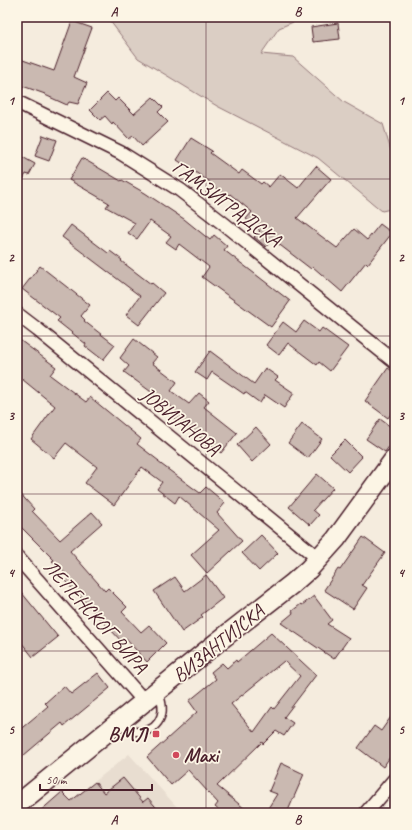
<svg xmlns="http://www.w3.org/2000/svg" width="412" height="830" viewBox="0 0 412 830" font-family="Caveat,sans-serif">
  <rect width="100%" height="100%" fill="#f5ecde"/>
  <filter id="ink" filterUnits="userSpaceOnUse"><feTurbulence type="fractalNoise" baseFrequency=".025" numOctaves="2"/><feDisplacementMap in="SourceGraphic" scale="8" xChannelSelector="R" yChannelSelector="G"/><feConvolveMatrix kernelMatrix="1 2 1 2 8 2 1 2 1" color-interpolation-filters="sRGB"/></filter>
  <g filter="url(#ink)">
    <polygon fill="#e8ddd0" points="129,754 176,806 182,813 93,813 78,795"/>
    <polygon fill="#dbcec4" stroke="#927678" points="107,17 305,17 279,28 261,54 293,57 344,102 383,124 395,164 395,208 382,211 318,158 217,106 138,58"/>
    <g fill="#cab9b1" stroke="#4a1f2b" fill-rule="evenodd">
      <polygon points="72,21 92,28 74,77 87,83 78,104 69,102 67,105 45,95 45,94 17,84 17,68 20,59 54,71"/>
      <polygon points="338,23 340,39 313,42 311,27"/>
      <polygon points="107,93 115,101 118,98 134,114 153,97 163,107 158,112 168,122 142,146 133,136 129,139 113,122 112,124 105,116 100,120 90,110"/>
      <polygon points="43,135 57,140 49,161 35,156"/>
      <polygon points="191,138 212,151 210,153 239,174 242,170 261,184 263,182 269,187 280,174 298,188 316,166 331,179 297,218 337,248 354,229 367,240 380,224 392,233 368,264 366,262 342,292 313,267 311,269 272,239 266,247 254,237 260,231 246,219 252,212 230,194 228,197 209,183 210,182 177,160"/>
      <polygon points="17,154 35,164 29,175 26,174 17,190"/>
      <polygon points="82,158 121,181 122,180 145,193 184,219 210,240 214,235 227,246 224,250 290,301 271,327 202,277 209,267 179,244 176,249 166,242 171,236 150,221 137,239 128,233 135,223 106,207 109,203 69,180"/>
      <polygon points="71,225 108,253 110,251 122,260 121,261 151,284 152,283 164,293 139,325 126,315 140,296 62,237"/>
      <polygon points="40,266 90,305 81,316 85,320 84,321 115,345 103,360 85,346 86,344 57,321 60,318 22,289"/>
      <polygon points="304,321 319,332 322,328 348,347 330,371 319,362 317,365 288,343 279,355 266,345 283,322 296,332"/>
      <polygon points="17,338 56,367 50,375 86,402 90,397 141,439 137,444 159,461 158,462 200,493 206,487 225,503 217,513 242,541 207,573 191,555 219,530 179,496 175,503 157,489 162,482 142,467 114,505 85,483 97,467 66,443 54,458 31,439 55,406 17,375"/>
      <polygon points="134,339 157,357 152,363 177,382 171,391 189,404 199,393 209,401 204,407 237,433 221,453 168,414 173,408 124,372 129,366 120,358"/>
      <polygon points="210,351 254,384 265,368 278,377 275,380 294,393 284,408 265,395 260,403 245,392 244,394 212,372 207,380 195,372"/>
      <polygon points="388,368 395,373 395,408 388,418 365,401"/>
      <polygon points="380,419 395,430 395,438 385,452 366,439"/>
      <polygon points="302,424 322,439 308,458 288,443"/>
      <polygon points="256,427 271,444 252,462 237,445"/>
      <polygon points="345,440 362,457 348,472 330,455"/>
      <polygon points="317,474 333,488 313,510 319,515 310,525 289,507"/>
      <polygon points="17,490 34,509 32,511 60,540 92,512 102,523 70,551 105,591 108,588 127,607 122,612 141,632 149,625 166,643 147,662 126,639 123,643 110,629 66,582 70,578 52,561 54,560 17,523"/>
      <polygon points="261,535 278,553 259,571 242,553"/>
      <polygon points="363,537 385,553 362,585 367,588 353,609 324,590 338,569 340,570"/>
      <polygon points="206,575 223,598 201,615 203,617 182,632 154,591 175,577 185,591"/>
      <polygon points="17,587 58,637 33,657 17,637"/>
      <polygon points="314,596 332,620 327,624 349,638 334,659 281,623 293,613 292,611 301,604 302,605"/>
      <path d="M271,633L316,675L284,717L293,723L284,736L276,731L263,744L262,742L217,786L250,813H222L215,807L218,803L188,770L171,785L147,757L197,712L189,701L216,679L211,672L222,663L227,668L236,660L237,662ZM284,661L300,676L274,709L272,707L254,732L231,704Z"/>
      <polygon points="98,673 110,688 64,726 62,723 17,761 17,732 48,706 45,703 64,686 71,694"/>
      <polygon points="395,711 395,750 383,767 358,748 374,726 381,731"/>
      <polygon points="281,763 304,774 287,813 265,813 277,794 269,791"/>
      <polygon points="123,778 143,802 148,798 161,813 38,813 62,792 71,801 95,782 104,793"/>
    </g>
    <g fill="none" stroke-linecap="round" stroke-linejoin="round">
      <defs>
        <path id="lane" d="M119,723C130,736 155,735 161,716C164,708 161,699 158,691"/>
        <g id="street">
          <polyline points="17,102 121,153 180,190 224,224 395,362"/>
          <polyline points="17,314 38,330 319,559"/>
          <polyline points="17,557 144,701"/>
          <polyline points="366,813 395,779"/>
        </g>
        <polyline id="secondary" points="17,805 215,644 292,584 309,569 336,539 395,458"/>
      </defs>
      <use href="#lane" stroke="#4a1f2b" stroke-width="10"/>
      <use href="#street" stroke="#4a1f2b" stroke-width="16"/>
      <use href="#secondary" stroke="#4a1f2b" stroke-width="22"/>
      <use href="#lane" stroke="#fcf5e5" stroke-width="7"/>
      <use href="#street" stroke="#fcf5e5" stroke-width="13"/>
      <use href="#secondary" stroke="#fcf5e5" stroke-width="19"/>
    </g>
  </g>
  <path fill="none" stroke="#4a1f2b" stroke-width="1" stroke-opacity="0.55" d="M206,17V813M17,179H395M17,336H395M17,494H395M17,651H395"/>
  <g fill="#d1495b" stroke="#fcf5e5" stroke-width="1.5">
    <rect x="152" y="730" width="8" height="8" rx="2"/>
    <circle cx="176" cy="755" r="4"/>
  </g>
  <g text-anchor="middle" stroke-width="3.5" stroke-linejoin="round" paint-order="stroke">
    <g font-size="20" fill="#4a1f2b" stroke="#fcf5e5">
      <text transform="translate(227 203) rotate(37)" y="7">ГАМЗИГРАДСКА</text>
      <text transform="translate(181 421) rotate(39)" y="7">ЈОВИЈАНОВА</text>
      <text transform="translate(96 616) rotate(48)" y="7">ЛЕПЕНСКОГ ВИРА</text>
      <text transform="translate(218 643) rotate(-39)" y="7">ВИЗАНТИЈСКА</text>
    </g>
    <g font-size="20" font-weight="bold" fill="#4a1f2b" stroke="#fcf5e5" text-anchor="end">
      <text x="148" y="741">ВМЛ</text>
      <text x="184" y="762" text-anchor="start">Maxi</text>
    </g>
  </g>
  <rect width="412" height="830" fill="none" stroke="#fcf5e5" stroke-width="44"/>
  <path d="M40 784v6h112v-6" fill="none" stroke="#4a1f2b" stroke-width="2"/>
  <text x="46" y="784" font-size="12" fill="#4a1f2b" stroke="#fcf5e5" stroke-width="3" paint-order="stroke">50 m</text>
  <rect x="22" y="22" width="368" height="786" fill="none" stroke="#4a1f2b" stroke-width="1.5"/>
  <g font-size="13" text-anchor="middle" font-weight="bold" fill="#4a1f2b">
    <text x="114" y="16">A</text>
    <text x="298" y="16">B</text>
    <text x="11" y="105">1</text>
    <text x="401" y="105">1</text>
    <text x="11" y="262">2</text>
    <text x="401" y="262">2</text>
    <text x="11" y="420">3</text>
    <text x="401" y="420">3</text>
    <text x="11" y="577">4</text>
    <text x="401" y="577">4</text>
    <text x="11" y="734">5</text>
    <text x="401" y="734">5</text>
    <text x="114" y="824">A</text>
    <text x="298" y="824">B</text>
  </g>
</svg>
